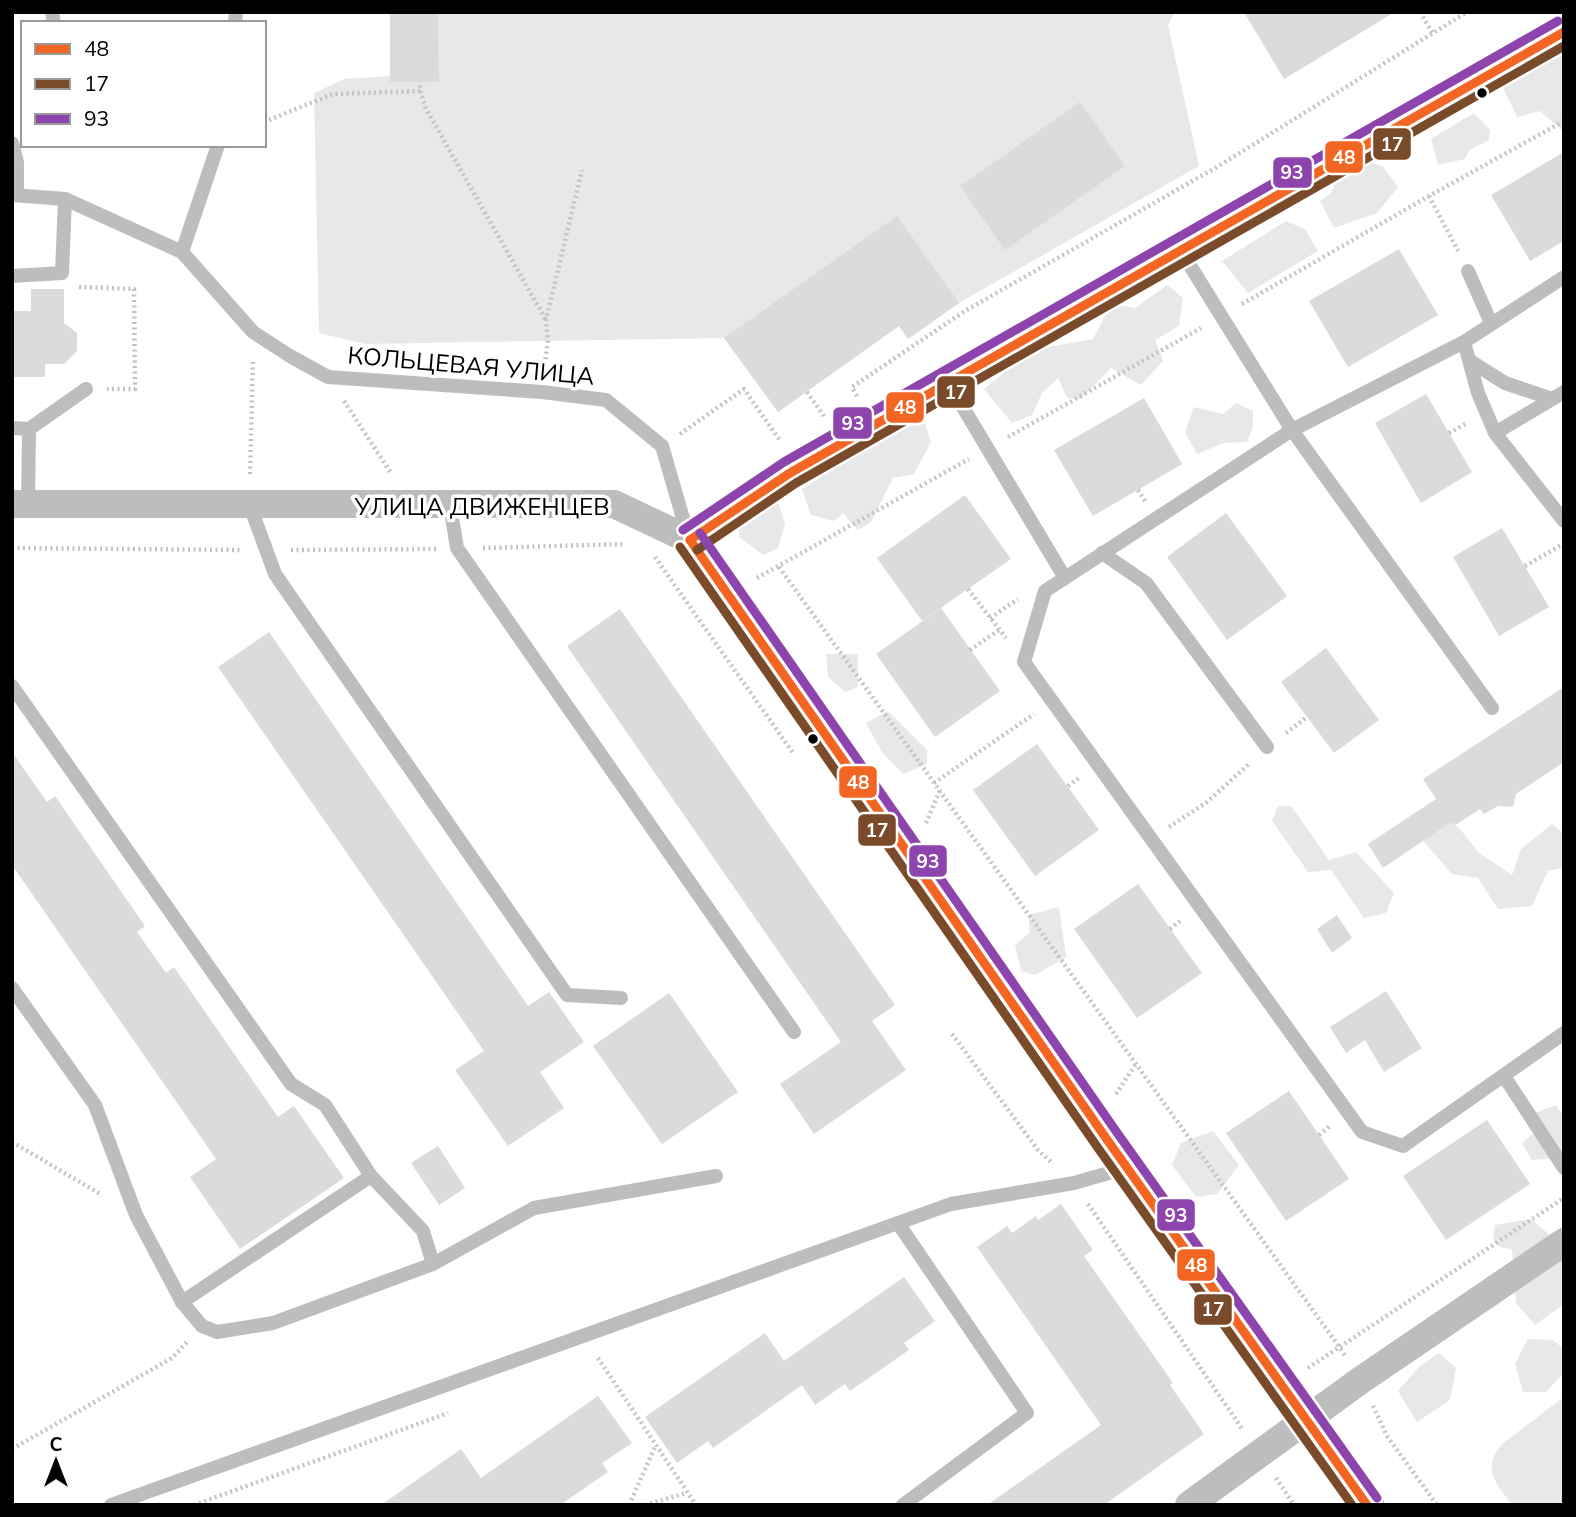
<svg xmlns="http://www.w3.org/2000/svg" width="1576" height="1517" viewBox="0 0 1576 1517" font-family="Mulish,sans-serif">
  <rect width="100%" height="100%" fill="#fff"/>
  <g fill="#e8e8e8">
    <polygon points="390,12 1175,12 1168,25 1199,166 959,303 908,339 899,326 778,412 724,338 365,344 319,333 314,93 344,79 390,76"/>
    <polygon points="1564,47 1564,132 1540,111 1517,117 1496,73"/>
    <polygon points="1474,113 1490,130 1489,140 1469,150 1465,159 1438,165 1431,139"/>
    <polygon points="1354,156 1383,167 1398,187 1377,213 1334,228 1320,201 1331,193 1341,167"/>
    <polygon points="1286,221 1305,229 1318,251 1248,293 1222,261"/>
    <polygon points="1167,285 1183,298 1179,326 1155,340 1163,361 1141,385 1111,368 1081,399 1067,398 1058,378 1042,393 1032,415 1012,423 984,389 1032,350 1093,339 1111,304 1135,308"/>
    <polygon points="1236,403 1253,411 1253,427 1247,442 1224,443 1197,454 1185,432 1194,407 1223,414"/>
    <polygon points="925,424 931,442 914,474 893,478 871,522 858,530 843,513 834,521 811,515 802,489 902,426"/>
    <polygon points="778,501 785,524 778,548 763,555 739,537 738,509"/>
    <polygon points="826,654 858,654 858,687 845,692 828,677"/>
    <polygon points="888,711 927,750 927,764 903,774 882,752 866,723"/>
    <polygon points="1278,806 1291,806 1329,860 1356,852 1394,893 1386,913 1364,918 1331,870 1308,872 1272,821"/>
    <polygon points="1428,806 1460,829 1479,853 1512,875 1521,849 1552,824 1564,834 1564,873 1561,868 1548,871 1532,906 1498,909 1478,878 1452,874 1406,821"/>
    <polygon points="1059,907 1066,957 1035,975 1021,971 1015,945 1029,933 1029,915"/>
    <polygon points="1556,1105 1564,1117 1564,1162 1554,1158 1532,1160 1522,1144 1531,1135 1549,1132 1535,1113"/>
    <polygon points="1213,1131 1239,1165 1217,1194 1196,1197 1172,1165 1181,1143"/>
    <polygon points="1531,1219 1552,1237 1564,1231 1564,1304 1535,1325 1516,1303 1512,1249 1500,1247 1493,1240 1495,1225"/>
    <polygon points="1528,1339 1553,1340 1564,1349 1564,1373 1546,1392 1523,1392 1515,1364"/>
    <polygon points="1439,1353 1456,1368 1450,1400 1417,1422 1398,1391 1420,1366"/>
    <path d="M1564,1397V1505H1512C1496,1483 1481,1469 1502,1444Z"/>
  </g>
  <g fill="#dbdbdb">
    <polygon points="390,12 438,12 439,82 390,82"/>
    <polygon points="1244,12 1395,12 1284,79"/>
    <polygon points="1080,102 1125,166 1005,250 960,186"/>
    <polygon points="1564,152 1564,241 1530,261 1491,195"/>
    <polygon points="897,216 959,303 908,339 899,326 778,412 724,338"/>
    <polygon points="1399,249 1438,315 1348,367 1309,301"/>
    <polygon points="31,289 64,289 64,323 77,333 77,351 64,364 45,364 45,377 12,377 12,311 31,311"/>
    <polygon points="1426,394 1472,472 1421,503 1375,423"/>
    <polygon points="1144,398 1182,464 1093,516 1054,450"/>
    <polygon points="965,495 1011,559 922,621 877,558"/>
    <polygon points="1226,513 1287,596 1227,640 1167,557"/>
    <polygon points="1502,528 1549,607 1499,636 1453,557"/>
    <polygon points="941,608 1000,691 935,737 876,654"/>
    <polygon points="620,609 895,1005 872,1021 906,1070 814,1134 780,1084 841,1042 567,646"/>
    <polygon points="269,632 528,1006 549,992 584,1042 540,1072 564,1108 508,1146 455,1070 484,1051 218,667"/>
    <polygon points="1326,648 1379,720 1334,753 1281,682"/>
    <polygon points="1564,687 1564,762 1516,794 1513,807 1498,806 1484,814 1480,809 1454,826 1451,822 1383,868 1368,844 1436,799 1423,779"/>
    <polygon points="1037,744 1099,830 1035,876 973,790"/>
    <polygon points="12,752 47,802 55,796 145,926 137,932 166,973 174,967 278,1117 294,1106 344,1178 240,1249 190,1177 216,1159 12,865"/>
    <polygon points="1138,884 1202,973 1137,1018 1074,929"/>
    <polygon points="1337,915 1352,938 1332,953 1317,929"/>
    <polygon points="1386,991 1422,1048 1384,1072 1365,1040 1346,1053 1330,1027"/>
    <polygon points="669,993 738,1092 662,1144 593,1046"/>
    <polygon points="1289,1091 1349,1179 1286,1221 1226,1133"/>
    <polygon points="1487,1120 1530,1184 1446,1240 1403,1176"/>
    <polygon points="438,1146 465,1188 439,1205 411,1163"/>
    <polygon points="1061,1204 1093,1250 1084,1256 1173,1383 1170,1385 1204,1434 1104,1505 987,1505 1101,1425 977,1247 1007,1226 1012,1233 1036,1216 1038,1220"/>
    <polygon points="904,1277 935,1321 904,1343 909,1350 850,1391 845,1384 815,1405 802,1385 713,1448 708,1441 677,1463 645,1417 765,1333 784,1361"/>
    <polygon points="598,1396 632,1443 602,1463 608,1472 560,1505 381,1505 461,1449 481,1478"/>
  </g>
  <g fill="none" stroke-linecap="round" stroke-linejoin="round">
    <g stroke="#c2c2c2" stroke-width="4.5" stroke-dasharray="2 3.5" stroke-linecap="butt">
      <polyline points="1420,12 1433,34"/>
      <polyline points="420,91 426,109 546,320"/>
      <polyline points="264,122 333,94 420,91 420,82"/>
      <polyline points="1429,196 1458,251"/>
      <polyline points="79,287 134,289 135,389 107,389"/>
      <polyline points="1242,304 1429,196 1564,121"/>
      <polyline points="544,370 548,341 546,320 582,170"/>
      <polyline points="807,392 824,416"/>
      <polyline points="857,396 852,387 965,311 1217,167 1467,12"/>
      <polyline points="344,401 391,473"/>
      <polyline points="1449,433 1467,423"/>
      <polyline points="680,434 744,389 781,442"/>
      <polyline points="1008,437 1201,328"/>
      <polyline points="250,474 253,360"/>
      <polyline points="1138,490 1145,501"/>
      <polyline points="12,548 243,550"/>
      <polyline points="483,548 625,544"/>
      <polyline points="291,550 436,549"/>
      <polyline points="655,557 793,753"/>
      <polyline points="1525,566 1563,544"/>
      <polyline points="779,567 1345,1355"/>
      <polyline points="757,578 969,459"/>
      <polyline points="968,589 1006,638"/>
      <polyline points="990,618 1018,599"/>
      <polyline points="970,650 999,630"/>
      <polyline points="1286,733 1307,717"/>
      <polyline points="934,783 1034,714"/>
      <polyline points="1068,786 1079,778"/>
      <polyline points="926,823 940,790"/>
      <polyline points="1169,827 1207,802 1250,763"/>
      <polyline points="1170,929 1180,921"/>
      <polyline points="952,1034 1038,1150 1052,1163"/>
      <polyline points="1116,1094 1136,1064"/>
      <polyline points="1319,1135 1330,1126"/>
      <polyline points="12,1142 102,1195"/>
      <polyline points="1088,1204 1243,1430"/>
      <polyline points="598,1358 696,1505"/>
      <polyline points="1308,1368 1564,1198"/>
      <polyline points="1373,1406 1387,1436 1437,1505"/>
      <polyline points="12,1449 172,1358 187,1342"/>
      <polyline points="1276,1478 1294,1505"/>
      <polyline points="194,1505 448,1413"/>
      <polyline points="629,1505 655,1447"/>
      <polyline points="645,1505 687,1493"/>
    </g>
    <g stroke="#bdbdbd" stroke-width="14">
      <polyline points="52,12 54,23"/>
      <polyline points="235,23 236,12"/>
      <polyline points="12,143 17,162 17,195"/>
      <polyline points="12,195 65,199 182,252 253,332 290,356 328,377 542,392 606,400 662,446 689,539"/>
      <polyline points="1181,251 1292,430 1492,708"/>
      <polyline points="182,252 218,145"/>
      <polyline points="1468,271 1491,323"/>
      <polyline points="12,276 62,273 65,199"/>
      <polyline points="1564,277 1464,342 1292,430 1045,591 1024,662 1362,1132 1403,1146 1564,1033"/>
      <polyline points="1464,342 1478,393 1495,433 1564,521"/>
      <polyline points="1470,361 1505,383 1552,399"/>
      <polyline points="949,384 1065,578"/>
      <polyline points="12,428 29,429 28,504"/>
      <polyline points="29,429 86,389"/>
      <polyline points="1495,433 1564,392"/>
      <polyline points="450,505 457,548 794,1032"/>
      <polyline points="250,506 275,574 567,995 621,998"/>
      <polyline points="1102,553 1146,583 1267,747"/>
      <polyline points="12,686 291,1084 325,1105 371,1176 423,1231 433,1264"/>
      <polyline points="12,988 95,1105 136,1215 182,1302 202,1326 217,1332 273,1323 433,1264 534,1208 716,1176"/>
      <polyline points="1504,1076 1564,1168"/>
      <polyline points="898,1223 1027,1413 903,1505"/>
      <polyline points="182,1302 371,1176"/>
      <polyline points="111,1505 951,1204 1074,1183 1126,1168"/>
    </g>
    <g stroke="#bdbdbd" stroke-width="28">
      <polyline points="12,504 614,504 690,540"/>
      <polyline points="1189,1505 1361,1380 1564,1242"/>
    </g>
    <polyline stroke="#bdbdbd" stroke-width="35" points="1367,1505 1108,1141 690,540 790,473 1564,32"/>
    <defs>
      <g id="bus-1">
        <polyline points="690,540 1108,1141 1367,1505"/>
        <polyline points="690,540 790,473 1564,32"/>
      </g>
      <g id="bus-2">
        <polyline points="680,547 1098,1148 1352,1505"/>
        <polyline points="697,550 796,483 1564,46"/>
      </g>
      <g id="bus-3">
        <polyline points="683,530 784,462 1558,21"/>
        <polyline points="700,533 1118,1134 1377,1498"/>
      </g>
    </defs>
    <use href="#bus-1" stroke="#fff" stroke-width="14"/>
    <use href="#bus-2" stroke="#fff" stroke-width="14"/>
    <use href="#bus-3" stroke="#fff" stroke-width="14"/>
    <use href="#bus-1" stroke="#f26522" stroke-width="9"/>
    <use href="#bus-2" stroke="#7a4b2a" stroke-width="9"/>
    <use href="#bus-3" stroke="#8e44ad" stroke-width="9"/>
  </g>
  <g fill="#000" stroke="#fff" stroke-width="2.5">
    <circle cx="1482" cy="93" r="6"/>
    <circle cx="813" cy="739" r="6"/>
  </g>
  <g text-anchor="middle" stroke-width="7" stroke-linejoin="round" paint-order="stroke">
    <g font-size="24" fill="#000" stroke="#fff">
      <text transform="translate(471 366) rotate(5)" y="8">КОЛЬЦЕВАЯ УЛИЦА</text>
      <text x="482" y="515">УЛИЦА ДВИЖЕНЦЕВ</text>
    </g>
  </g>
  <g stroke="#fff" stroke-width="2.5">
    <rect x="1372" y="127" width="40" height="34" rx="7" fill="#7a4b2a"/>
    <rect x="1324" y="140" width="40" height="34" rx="7" fill="#f26522"/>
    <rect x="1272" y="156" width="41" height="33" rx="7" fill="#8e44ad"/>
    <rect x="936" y="375" width="40" height="34" rx="7" fill="#7a4b2a"/>
    <rect x="885" y="391" width="40" height="33" rx="7" fill="#f26522"/>
    <rect x="832" y="406" width="41" height="34" rx="7" fill="#8e44ad"/>
    <rect x="838" y="765" width="40" height="34" rx="7" fill="#f26522"/>
    <rect x="857" y="813" width="40" height="34" rx="7" fill="#7a4b2a"/>
    <rect x="908" y="844" width="40" height="34" rx="7" fill="#8e44ad"/>
    <rect x="1156" y="1198" width="40" height="34" rx="7" fill="#8e44ad"/>
    <rect x="1176" y="1248" width="40" height="34" rx="7" fill="#f26522"/>
    <rect x="1193" y="1293" width="40" height="33" rx="7" fill="#7a4b2a"/>
  </g>
  <g font-size="19" text-anchor="middle" font-weight="bold" fill="#fff">
    <text x="1392" y="151">17</text>
    <text x="1344" y="164">48</text>
    <text x="1292" y="179">93</text>
    <text x="956" y="399">17</text>
    <text x="905" y="414">48</text>
    <text x="853" y="430">93</text>
    <text x="858" y="789">48</text>
    <text x="877" y="837">17</text>
    <text x="928" y="868">93</text>
    <text x="1176" y="1222">93</text>
    <text x="1196" y="1272">48</text>
    <text x="1213" y="1316">17</text>
  </g>
  <rect width="1576" height="1517" fill="none" stroke="#000000" stroke-width="28"/>
  <rect x="21" y="21" width="245" height="126" fill="#ffffff" stroke="#999999" stroke-width="2"/>
  <rect x="35" y="44" width="35" height="10" fill="#f26522" stroke="#999999" stroke-width="2"/>
  <text x="84" y="56" font-size="21" fill="#000000">48</text>
  <rect x="35" y="79" width="35" height="10" fill="#7a4b2a" stroke="#999999" stroke-width="2"/>
  <text x="84" y="91" font-size="21" fill="#000000">17</text>
  <rect x="35" y="114" width="35" height="10" fill="#8e44ad" stroke="#999999" stroke-width="2"/>
  <text x="84" y="126" font-size="21" fill="#000000">93</text>
  <g transform="translate(56 1461)" stroke="#ffffff" stroke-width="5" paint-order="stroke">
  <path d="M0-5L12 26L0 18L-12 26Z" fill="#000000"/>
  <text y="-10" font-size="19" font-weight="bold" text-anchor="middle" fill="#000000">С</text>
  </g>
</svg>
